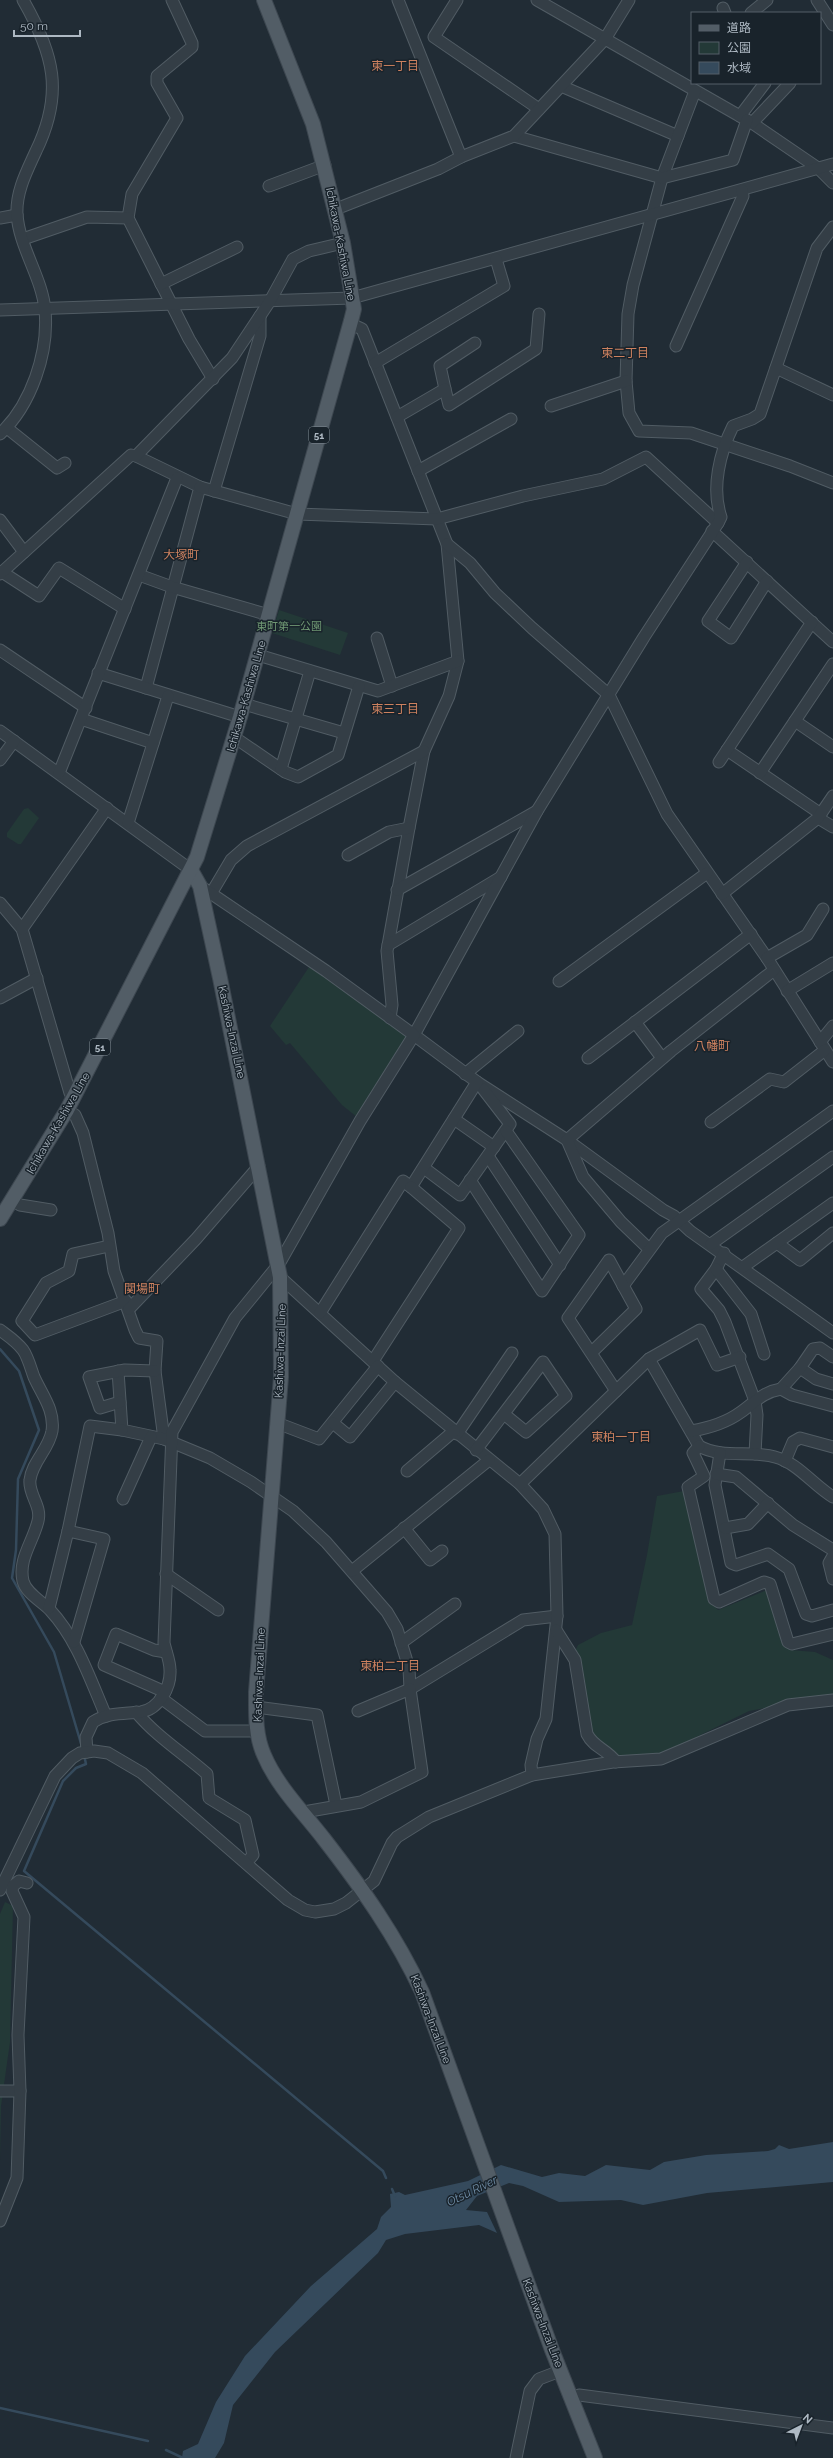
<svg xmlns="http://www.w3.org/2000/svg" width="833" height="2458" viewBox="0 0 833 2458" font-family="Raleway,'Noto Sans JP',sans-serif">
  <rect width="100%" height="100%" fill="#212c35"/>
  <g fill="#233937">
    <polygon points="279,610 348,633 340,655 272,633"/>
    <polygon points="28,808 39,818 21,844 18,844 7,837 7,833 24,809"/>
    <polygon points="311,964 409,1034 357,1117 342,1105 290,1043 286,1045 270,1026"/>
    <polygon points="684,1491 712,1604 718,1610 767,1590 790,1650 815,1652 833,1660 833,1695 749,1711 662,1754 618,1758 596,1743 582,1720 571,1660 578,1645 601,1633 632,1625 647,1555 657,1496"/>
    <polygon points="5,1902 13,1906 10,2042 1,2106 0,2160 0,1914"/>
  </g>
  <polygon fill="#354a5c" points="833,2142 833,2182 707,2193 643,2205 621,2200 559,2202 523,2186 509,2183 477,2196 466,2210 487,2212 497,2233 479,2225 405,2234 386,2240 378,2253 275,2352 233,2405 224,2443 215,2458 182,2458 183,2451 198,2444 216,2402 245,2356 311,2286 377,2229 381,2217 391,2207 390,2194 399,2192 405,2195 468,2181 501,2165 542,2177 559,2173 585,2176 606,2165 650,2170 664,2162 706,2155 768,2151 775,2149 779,2145 789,2149"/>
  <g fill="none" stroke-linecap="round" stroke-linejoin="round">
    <g stroke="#354a5c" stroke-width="2.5">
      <polyline points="0,1349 19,1371 39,1430 18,1479 16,1550 12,1578 54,1652 82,1747"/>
      <polyline points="84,1755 86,1764 76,1768 63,1781 24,1871 383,2171 386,2178"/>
      <polyline points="392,2189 395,2196"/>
      <polyline points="0,2408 148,2441"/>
      <polyline points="166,2450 183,2458"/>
    </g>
    <defs>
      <g id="minor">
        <polyline points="172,0 192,43 192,47 157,76 157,83 177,118 132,194 128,218 189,339 213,379"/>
        <polyline points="398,0 461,157"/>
        <polyline points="457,0 434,37 539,109"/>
        <polyline points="537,0 752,123 818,168 833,183"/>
        <polyline points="817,0 833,25"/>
        <polyline points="723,8 725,13"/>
        <polyline points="751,13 767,0"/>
        <polyline points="561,86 678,136"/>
        <polyline points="695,91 662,178 633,285 628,314 626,381 629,413 639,431 691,433 790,466 833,483"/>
        <polyline points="740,116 765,83"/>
        <polyline points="752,123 790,83"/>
        <polyline points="514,136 662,178 733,160 747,120"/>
        <polyline points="269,186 325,165"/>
        <polyline points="336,209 438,169 461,157 514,136 605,39 629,0"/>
        <polyline points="0,218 17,215"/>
        <polyline points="23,239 87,217 128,218"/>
        <polyline points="161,284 237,247"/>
        <polyline points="0,310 352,298 833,164"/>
        <polyline points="351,324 362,329 447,544 458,661 449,696 424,751 409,828 387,951 392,1005 390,1018"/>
        <polyline points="676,346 743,196 742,190"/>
        <polyline points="375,363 504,286 496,259"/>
        <polyline points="776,368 833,395"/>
        <polyline points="445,389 440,366 475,343"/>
        <polyline points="551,406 626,381"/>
        <polyline points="397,417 445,389 449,405 536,349 539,314"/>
        <polyline points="7,428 57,468 65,463"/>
        <path d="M0,434C31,405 49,353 45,310C42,277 19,247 17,214C16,191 27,171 36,151C64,93 54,54 23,0"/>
        <polyline points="136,456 200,487 146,688"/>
        <polyline points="418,471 511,419"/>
        <polyline points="200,487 297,514 437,519 523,496 603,479 646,457 718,523"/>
        <polyline points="214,491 260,336 260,316"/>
        <polyline points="0,520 24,552"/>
        <polyline points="712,531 833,642"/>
        <polyline points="447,544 470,563 495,593 532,628 609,695 667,814 767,958 833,1062"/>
        <polyline points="747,562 708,621 731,638 767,581"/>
        <polyline points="2,572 39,596 59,568 125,609"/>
        <polyline points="0,574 131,455 136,456 232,358 270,301 293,259 309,251 343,243"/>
        <polyline points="139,575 172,587 269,615"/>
        <polyline points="377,638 392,686"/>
        <polyline points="0,650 86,708"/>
        <polyline points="258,655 378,691 458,661"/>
        <polyline points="98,673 240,717"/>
        <polyline points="244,704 344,733"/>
        <polyline points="81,719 153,743"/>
        <polyline points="795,721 833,747"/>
        <polyline points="0,731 191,870"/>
        <polyline points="234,737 285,772 298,777 338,755 359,686"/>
        <polyline points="727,750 821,814"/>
        <polyline points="0,760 14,741"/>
        <polyline points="719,762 812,622"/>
        <polyline points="281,769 310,671"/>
        <polyline points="59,773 177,478"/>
        <polyline points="760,773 833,664"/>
        <polyline points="818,818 833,827"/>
        <polyline points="128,823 168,696"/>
        <polyline points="348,855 389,832 409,828"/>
        <polyline points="397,890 537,811"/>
        <polyline points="212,892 231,860 247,846 424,751"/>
        <polyline points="722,894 818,818 833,796"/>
        <polyline points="0,903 22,929 70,1093 75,1096"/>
        <polyline points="22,929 107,808"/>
        <polyline points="388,945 501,877"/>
        <polyline points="767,958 807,935 823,909"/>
        <polyline points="559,981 707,873"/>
        <polyline points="787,991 833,963"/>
        <polyline points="0,998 37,978"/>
        <polyline points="635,1022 662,1058"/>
        <polyline points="820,1042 833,1026"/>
        <polyline points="588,1058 751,934"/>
        <polyline points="465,1074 518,1031"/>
        <polyline points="477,1082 567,1140 663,1210 674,1216 690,1231 833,1333"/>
        <polyline points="67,1110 75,1115 83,1133 108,1233 114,1271 135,1330 139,1338 157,1341 155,1371 164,1439 210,1458 251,1482 293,1511 326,1542 387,1612 397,1629 409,1668 410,1689 523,1620 557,1616"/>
        <polyline points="454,1119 494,1147"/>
        <polyline points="711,1122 770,1079 784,1082 825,1050"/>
        <polyline points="488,1156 560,1265"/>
        <polyline points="424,1168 460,1195 510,1124 483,1089"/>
        <polyline points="470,1180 542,1291 579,1235 506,1131"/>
        <polyline points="12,1200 20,1205 51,1210"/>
        <polyline points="777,1243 800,1260 833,1233"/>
        <polyline points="711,1244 833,1157"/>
        <polyline points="109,1246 73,1254 69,1271 46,1283 22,1321 35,1335 126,1301"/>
        <polyline points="649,1249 621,1222 583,1177 567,1140 671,1051 774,970"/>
        <polyline points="724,1253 716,1269 701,1289 719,1310 725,1322 755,1401 757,1415 755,1454"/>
        <polyline points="743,1267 833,1203"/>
        <polyline points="716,1269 751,1314 764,1354"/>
        <polyline points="280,1277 395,1382 520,1484 543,1509 555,1534 557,1616 546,1719 537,1739 531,1765 532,1775"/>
        <polyline points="623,1286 662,1233 833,1111"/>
        <polyline points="129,1309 196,1239 259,1166"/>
        <path d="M320,1313L403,1181L411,1187L477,1082L414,1035L537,811L644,637L718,523L721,517C711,488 720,452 733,426L752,419L760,414L817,248L833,227"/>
        <path d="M0,1330C8,1336 16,1341 23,1350C28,1357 31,1369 34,1377C42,1395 55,1410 52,1431C49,1449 32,1462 30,1480C28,1494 42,1506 38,1521C33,1542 18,1559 23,1581C26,1593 41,1601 50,1610C77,1639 90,1679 106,1716"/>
        <polyline points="591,1353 636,1309 609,1260 568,1318 616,1391"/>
        <path d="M649,1359L699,1446C722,1459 751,1450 775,1457C798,1463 813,1485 833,1497"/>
        <polyline points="373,1361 459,1228 411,1187"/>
        <polyline points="800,1368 816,1379 833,1384"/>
        <polyline points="118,1371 122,1430 164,1439"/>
        <polyline points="781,1389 800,1368 813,1349 820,1348 833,1357"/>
        <polyline points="120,1402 100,1408 89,1377 125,1370 155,1371"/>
        <polyline points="277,1423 319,1439 378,1366"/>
        <polyline points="333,1423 350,1437 395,1382"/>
        <path d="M691,1431C709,1428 726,1423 741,1412C755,1402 763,1392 781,1389L792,1395L833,1406"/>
        <polyline points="457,1434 512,1353"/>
        <polyline points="699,1446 693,1453 704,1476 688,1487 714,1599 719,1602 764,1582 770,1584 788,1642 792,1644 833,1634"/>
        <polyline points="476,1450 543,1362 566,1396 526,1432 504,1414"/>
        <polyline points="720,1453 715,1485 731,1563 736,1565 768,1554 789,1569 806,1614 812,1616 833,1610"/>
        <polyline points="785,1461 793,1442 800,1438 833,1447"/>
        <polyline points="407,1471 454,1431"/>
        <polyline points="716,1474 736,1477 793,1525 833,1550"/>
        <polyline points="520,1484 649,1359 700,1330 717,1365 740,1357"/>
        <polyline points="123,1499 151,1437"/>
        <polyline points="404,1528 430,1560 442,1551"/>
        <polyline points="725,1528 748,1524 768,1503"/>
        <polyline points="68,1531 104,1539 74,1642"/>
        <polyline points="833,1556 829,1563 833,1579"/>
        <polyline points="352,1571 489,1460"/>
        <polyline points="166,1574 218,1610"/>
        <polyline points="49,1608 68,1531 90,1426 122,1430"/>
        <path d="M556,1630L575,1660L587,1734C594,1748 607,1749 616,1762"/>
        <polyline points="401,1643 455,1604"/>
        <polyline points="165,1692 104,1665 116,1634 154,1650 166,1652"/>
        <polyline points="161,1698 205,1731 257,1731"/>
        <polyline points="256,1707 317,1715 336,1805"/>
        <path d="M136,1712C157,1737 183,1753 207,1774L209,1798L245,1820L253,1855L247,1862"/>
        <path d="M87,1752L86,1737L93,1722C109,1712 123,1714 141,1712C159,1709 171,1687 170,1670C170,1661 166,1652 164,1643L172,1432L235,1318L279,1264L360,1121L414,1035L326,971L200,886"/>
        <polyline points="304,1812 361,1802 422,1772 410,1689 358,1711"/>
        <polyline points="0,1890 55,1776 72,1758 80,1753 94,1751 108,1753 142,1773 288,1900 305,1910 315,1912 334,1909 346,1903 374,1881 392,1843 397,1837 429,1817 532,1775 613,1762 661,1759 788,1705 833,1700"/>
        <polyline points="0,2091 20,2091"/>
        <polyline points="0,2221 17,2178 20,2091 18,2035 24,1917 12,1891 13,1886 19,1881 27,1883"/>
        <polyline points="572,2398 579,2395 833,2428"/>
        <polyline points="516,2458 530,2391 539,2379 560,2371"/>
      </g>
      <g id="major">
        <path d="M191,870L200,886L220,978L280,1277L281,1377L256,1692C256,1713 255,1735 264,1755C277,1786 304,1813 324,1839C362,1888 396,1936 422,1992L552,2350L595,2458"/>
        <polyline points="0,1219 67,1110 197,857 240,717 351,321 354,309 343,243 313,124 264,0"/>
      </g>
    </defs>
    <use href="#minor" stroke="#515c64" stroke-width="13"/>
    <use href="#major" stroke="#3d4750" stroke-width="16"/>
    <use href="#minor" stroke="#343e46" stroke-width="11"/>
    <use href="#major" stroke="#525d66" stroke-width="14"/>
  </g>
  <g text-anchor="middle" stroke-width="3" stroke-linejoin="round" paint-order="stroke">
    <g fill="#19232b" stroke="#818c95" stroke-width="1">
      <rect x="309" y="427" width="20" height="16" rx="3"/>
      <rect x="90" y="1039" width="20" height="16" rx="3"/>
    </g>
    <g font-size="10" font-weight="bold" fill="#aeb9c3">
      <text x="319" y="439">51</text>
      <text x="100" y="1051">51</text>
    </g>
    <g font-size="11" fill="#aeb9c3" stroke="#19232b">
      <text transform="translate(341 244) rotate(79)" y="4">Ichikawa-Kashiwa Line</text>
      <text transform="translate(246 696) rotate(-74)" y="4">Ichikawa-Kashiwa Line</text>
      <text transform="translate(232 1032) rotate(78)" y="4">Kashiwa-Inzai Line</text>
      <text transform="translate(58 1123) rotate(-60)" y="4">Ichikawa-Kashiwa Line</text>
      <text transform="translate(280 1351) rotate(-88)" y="4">Kashiwa-Inzai Line</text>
      <text transform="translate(259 1675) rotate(-88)" y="4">Kashiwa-Inzai Line</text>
      <text transform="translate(431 2019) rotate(69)" y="4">Kashiwa-Inzai Line</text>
      <text transform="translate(543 2323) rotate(69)" y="4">Kashiwa-Inzai Line</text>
    </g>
    <g font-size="11" fill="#6f9773" stroke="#19232b">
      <text x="289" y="630">東町第一公園</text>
    </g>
    <g font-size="12" fill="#cd815f" stroke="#19232b">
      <text x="395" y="70">東一丁目</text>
      <text x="625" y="357">東二丁目</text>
      <text x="181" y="559">大塚町</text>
      <text x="395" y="713">東三丁目</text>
      <text x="712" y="1050">八幡町</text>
      <text x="142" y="1293">関場町</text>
      <text x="621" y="1441">東柏一丁目</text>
      <text x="390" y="1670">東柏二丁目</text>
    </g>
    <g font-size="12" font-style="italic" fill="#708da6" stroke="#19232b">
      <text transform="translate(472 2191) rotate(-26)" y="4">Otsu River</text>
    </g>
  </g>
  <rect x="691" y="12" width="130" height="72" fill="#19232b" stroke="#555f68"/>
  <rect x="699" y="25" width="20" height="6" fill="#525d66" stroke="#555f68"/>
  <text x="727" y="32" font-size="12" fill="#aeb9c3">道路</text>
  <rect x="699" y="42" width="20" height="12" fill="#233937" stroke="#555f68"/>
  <text x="727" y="52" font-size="12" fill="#aeb9c3">公園</text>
  <rect x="699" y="62" width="20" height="12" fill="#354a5c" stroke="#555f68"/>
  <text x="727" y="72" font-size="12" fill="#aeb9c3">水域</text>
  <g transform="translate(801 2426) rotate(42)" stroke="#19232b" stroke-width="3" paint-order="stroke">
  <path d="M0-3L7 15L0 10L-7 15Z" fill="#aeb9c3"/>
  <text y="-6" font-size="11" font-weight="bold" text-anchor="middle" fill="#aeb9c3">N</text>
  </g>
  <path d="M14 30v6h66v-6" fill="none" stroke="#aeb9c3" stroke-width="2"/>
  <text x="20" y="30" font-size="12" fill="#aeb9c3" stroke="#19232b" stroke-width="3" paint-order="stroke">50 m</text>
</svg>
